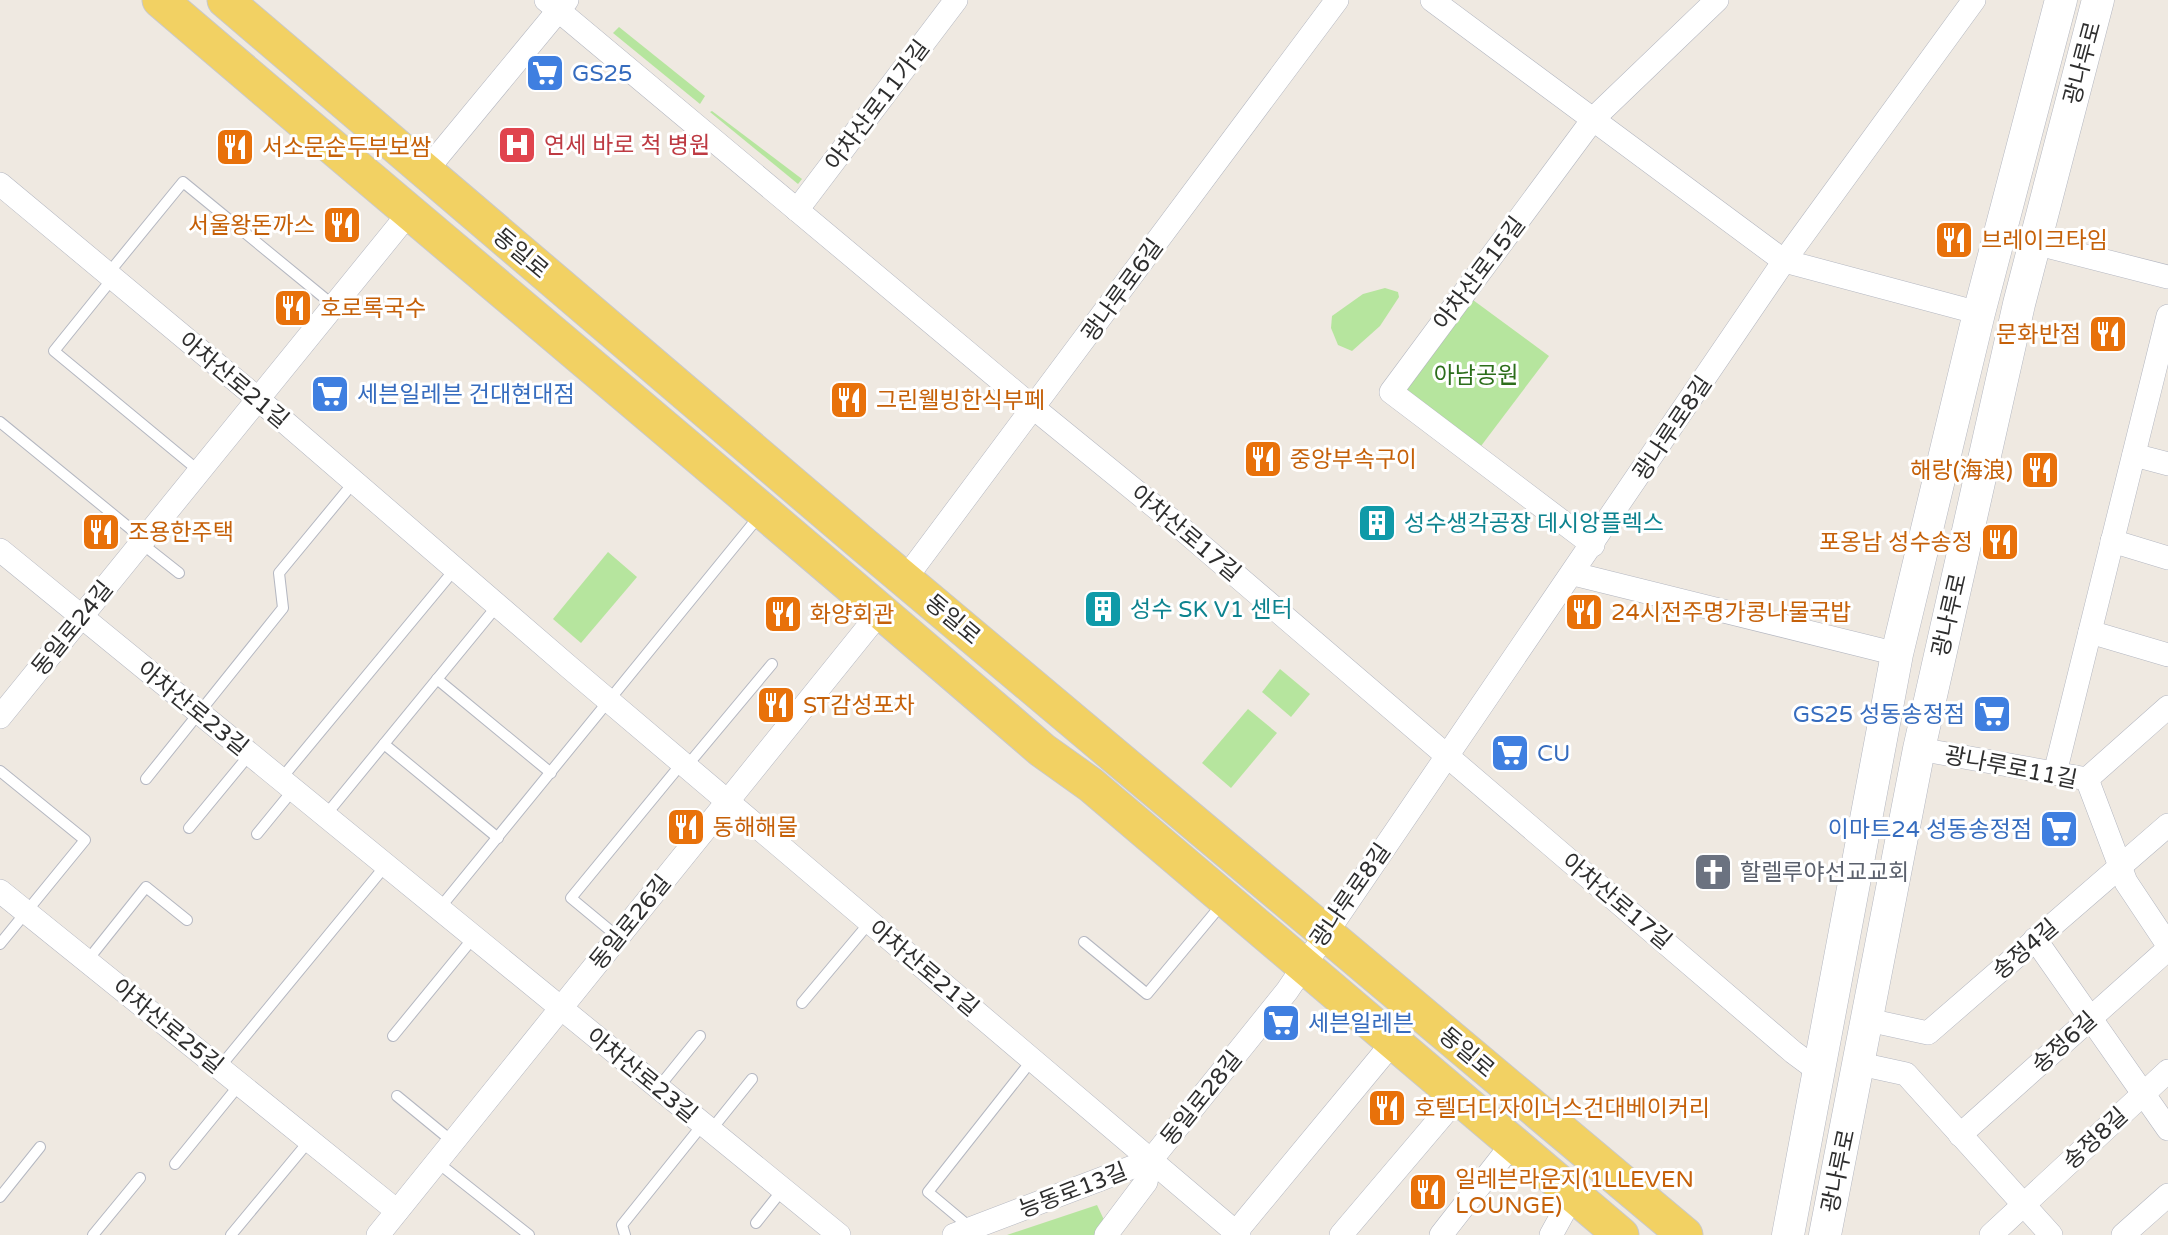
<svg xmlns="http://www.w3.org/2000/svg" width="2168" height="1235" viewBox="0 0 2168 1235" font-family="'Varela Round','Noto Sans KR',sans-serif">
  <rect width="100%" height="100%" fill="#efe9e1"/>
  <g fill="#b6e59e">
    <polygon points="619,27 705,96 700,104 613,33"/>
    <polygon points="712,111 802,179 798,184 710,112"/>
    <polygon points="1385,288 1398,292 1399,297 1380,326 1352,351 1338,345 1331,328 1332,316 1363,294"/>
    <polygon points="1473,300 1549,356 1478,450 1403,394"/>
    <polygon points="608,552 637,577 581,643 553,619"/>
    <polygon points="1280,669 1310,694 1291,717 1262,692"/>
    <polygon points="1248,709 1277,733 1231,788 1202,763"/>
    <polygon points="1097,1205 1105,1222 1095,1235 1007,1235"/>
  </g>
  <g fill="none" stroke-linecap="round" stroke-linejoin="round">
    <defs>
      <g id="lane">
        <polyline points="107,275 183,182 333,305"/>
        <polyline points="112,279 54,351 199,471"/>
        <polyline points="0,422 143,539"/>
        <polyline points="141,543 179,573"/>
        <polyline points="437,679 551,773"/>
        <polyline points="384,744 498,838"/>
        <polyline points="686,767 772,664"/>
        <polyline points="0,771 85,840 0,944"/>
        <polyline points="146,779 283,608 279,573 354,482"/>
        <polyline points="281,779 455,569"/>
        <polyline points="325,816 497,606"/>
        <polyline points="189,828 250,754"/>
        <polyline points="257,834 293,790"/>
        <polyline points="439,909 760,515"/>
        <polyline points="618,937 571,898 682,763"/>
        <polyline points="1084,942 1147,994 1222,904"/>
        <polyline points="87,961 146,887 187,920"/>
        <polyline points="802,1003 870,922"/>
        <polyline points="393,1036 474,937"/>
        <polyline points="219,1068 386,865"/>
        <polyline points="658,1088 700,1036"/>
        <polyline points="397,1096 453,1142"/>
        <polyline points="711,1130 752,1079"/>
        <polyline points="437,1162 529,1235"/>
        <polyline points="175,1164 240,1084"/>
        <polyline points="0,1197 40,1147"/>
        <polyline points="756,1223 783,1189"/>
        <polyline points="971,1228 928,1192 1032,1060"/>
        <polyline points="93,1235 140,1178"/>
        <polyline points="231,1235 309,1141"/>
        <polyline points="625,1235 622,1225 703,1124"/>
      </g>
      <g id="street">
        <polyline points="546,0 1035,409 1175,523 1793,1052 1820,1072"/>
        <polyline points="1432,0 1784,261 1979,313"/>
        <polyline points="425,172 567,0"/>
        <polyline points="0,184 257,398 569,667 1239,1235"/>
        <polyline points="797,210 956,0"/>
        <polyline points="2034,243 2168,277"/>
        <polyline points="2134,455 2168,464"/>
        <polyline points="2112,541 2168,558"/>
        <polyline points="1593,545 1391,392 1594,118 1717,0"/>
        <polyline points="0,550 839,1235"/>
        <polyline points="1574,574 1897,654"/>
        <polyline points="905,579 1337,0"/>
        <polyline points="2090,632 2168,655"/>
        <polyline points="0,717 409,213"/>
        <polyline points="1919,749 2087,779 2126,882 2168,945"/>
        <polyline points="2055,773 2168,316"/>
        <polyline points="2087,779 2168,707"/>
        <polyline points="0,891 397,1211"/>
        <polyline points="2035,939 2168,1129"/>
        <polyline points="1868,1020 1928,1033 2168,825"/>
        <polyline points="1860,1064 1906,1074 2051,1235"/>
        <polyline points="1960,1135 2168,949"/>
        <polyline points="1236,1232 1394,1041"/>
        <polyline points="378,1235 881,611"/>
        <polyline points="954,1235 1151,1160"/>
        <polyline points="1106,1235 1146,1182 1151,1160 1287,991 1784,261 1974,0"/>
        <polyline points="1341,1235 1459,1096"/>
        <polyline points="1441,1235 1513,1143"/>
        <polyline points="1551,1235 1573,1195"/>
        <polyline points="1991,1235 2168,1071"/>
        <polyline points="2123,1235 2168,1195"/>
      </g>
      <g id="secondary">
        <polyline points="1788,1235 1897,654 1979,313 2061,0"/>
        <polyline points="1825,1235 1919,749 2019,304 2098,0"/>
      </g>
      <g id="primary">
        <path d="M160,0C453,251 750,497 1042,750L1091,785L1621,1235"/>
        <polyline points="225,0 859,541 1685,1235"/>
      </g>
    </defs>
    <use href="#lane" stroke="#b4b7c1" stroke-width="12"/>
    <use href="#street" stroke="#b4b7c1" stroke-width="24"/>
    <use href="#secondary" stroke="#b4b7c1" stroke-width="33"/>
    <use href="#primary" stroke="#c9c9c9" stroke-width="37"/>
    <use href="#lane" stroke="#fff" stroke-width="10"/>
    <use href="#street" stroke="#fff" stroke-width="23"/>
    <use href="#secondary" stroke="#fff" stroke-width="32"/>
    <use href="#primary" stroke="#f2d163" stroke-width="35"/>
  </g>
  <defs>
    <symbol id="supermarket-square" viewBox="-11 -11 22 22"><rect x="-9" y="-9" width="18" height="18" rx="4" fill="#3f7fe0" stroke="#fff"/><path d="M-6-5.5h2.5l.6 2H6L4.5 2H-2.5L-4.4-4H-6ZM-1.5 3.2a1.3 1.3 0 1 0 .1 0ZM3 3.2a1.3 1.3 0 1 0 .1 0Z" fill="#fff"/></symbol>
    <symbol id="hospital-square" viewBox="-11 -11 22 22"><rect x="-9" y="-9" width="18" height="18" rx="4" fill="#e0444e" stroke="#fff"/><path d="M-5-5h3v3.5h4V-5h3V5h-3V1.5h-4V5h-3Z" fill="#fff"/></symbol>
    <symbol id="restaurant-square" viewBox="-11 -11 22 22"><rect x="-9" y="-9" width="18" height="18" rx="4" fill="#e8710a" stroke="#fff"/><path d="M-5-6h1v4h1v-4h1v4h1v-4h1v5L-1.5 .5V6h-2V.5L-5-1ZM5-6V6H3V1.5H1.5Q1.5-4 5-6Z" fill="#fff"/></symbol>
    <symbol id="building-square" viewBox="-11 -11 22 22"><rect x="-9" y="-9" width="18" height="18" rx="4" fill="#0f9aa8" stroke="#fff"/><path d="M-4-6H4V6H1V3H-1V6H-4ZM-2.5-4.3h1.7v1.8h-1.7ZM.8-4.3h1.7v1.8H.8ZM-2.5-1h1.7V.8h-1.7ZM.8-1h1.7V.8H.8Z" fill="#fff"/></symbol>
    <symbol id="church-square" viewBox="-11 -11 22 22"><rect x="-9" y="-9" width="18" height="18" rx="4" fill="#6b7280" stroke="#fff"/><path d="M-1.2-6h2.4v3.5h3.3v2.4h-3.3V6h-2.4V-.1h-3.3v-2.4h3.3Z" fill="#fff"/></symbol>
  </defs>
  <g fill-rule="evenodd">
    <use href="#supermarket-square" x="523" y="51" width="44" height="44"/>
    <use href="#hospital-square" x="495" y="123" width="44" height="44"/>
    <use href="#restaurant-square" x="213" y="125" width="44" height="44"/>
    <use href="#restaurant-square" x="320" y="203" width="44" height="44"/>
    <use href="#restaurant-square" x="1932" y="218" width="44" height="44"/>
    <use href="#restaurant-square" x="271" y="286" width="44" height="44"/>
    <use href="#restaurant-square" x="2086" y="312" width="44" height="44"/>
    <use href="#supermarket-square" x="308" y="372" width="44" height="44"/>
    <use href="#restaurant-square" x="827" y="378" width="44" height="44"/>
    <use href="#restaurant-square" x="1241" y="437" width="44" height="44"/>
    <use href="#restaurant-square" x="2018" y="448" width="44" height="44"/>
    <use href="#building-square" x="1355" y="501" width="44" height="44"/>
    <use href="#restaurant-square" x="79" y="510" width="44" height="44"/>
    <use href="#restaurant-square" x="1978" y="520" width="44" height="44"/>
    <use href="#building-square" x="1081" y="587" width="44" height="44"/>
    <use href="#restaurant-square" x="1562" y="590" width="44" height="44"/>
    <use href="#restaurant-square" x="761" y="592" width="44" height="44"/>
    <use href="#restaurant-square" x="754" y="683" width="44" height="44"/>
    <use href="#supermarket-square" x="1970" y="692" width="44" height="44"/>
    <use href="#supermarket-square" x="1488" y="731" width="44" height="44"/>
    <use href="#restaurant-square" x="664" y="805" width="44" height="44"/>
    <use href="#supermarket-square" x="2037" y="807" width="44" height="44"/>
    <use href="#church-square" x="1691" y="850" width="44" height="44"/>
    <use href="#supermarket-square" x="1259" y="1001" width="44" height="44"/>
    <use href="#restaurant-square" x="1365" y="1086" width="44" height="44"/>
    <use href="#restaurant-square" x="1406" y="1170" width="44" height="44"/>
  </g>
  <g text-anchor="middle" stroke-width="6" stroke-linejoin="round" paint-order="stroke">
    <g font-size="23" fill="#2e2e2e" stroke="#fff">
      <text transform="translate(2082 63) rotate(-75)" y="8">광나루로</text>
      <text transform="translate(877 105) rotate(-53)" y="8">아차산로11가길</text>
      <text transform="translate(521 253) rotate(40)" y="8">동일로</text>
      <text transform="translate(1479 273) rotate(-53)" y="8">아차산로15길</text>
      <text transform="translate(1122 290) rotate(-54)" y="8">광나루로6길</text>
      <text transform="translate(234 380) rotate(40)" y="8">아차산로21길</text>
      <text transform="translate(1672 428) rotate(-56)" y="8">광나루로8길</text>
      <text transform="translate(1186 533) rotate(40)" y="8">아차산로17길</text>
      <text transform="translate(1949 615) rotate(-77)" y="8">광나루로</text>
      <text transform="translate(953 619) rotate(40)" y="8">동일로</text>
      <text transform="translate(72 628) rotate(-51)" y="8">동일로24길</text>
      <text transform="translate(193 708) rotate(39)" y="8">아차산로23길</text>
      <text transform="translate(2011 767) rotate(11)" y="8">광나루로11길</text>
      <text transform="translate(1350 895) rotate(-55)" y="8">광나루로8길</text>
      <text transform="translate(1617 901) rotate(40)" y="8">아차산로17길</text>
      <text transform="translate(630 922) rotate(-51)" y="8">동일로26길</text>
      <text transform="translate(2025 949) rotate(-41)" y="8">송정4길</text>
      <text transform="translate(924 968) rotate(40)" y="8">아차산로21길</text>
      <text transform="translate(168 1026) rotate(39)" y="8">아차산로25길</text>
      <text transform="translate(2064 1042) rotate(-42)" y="8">송정6길</text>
      <text transform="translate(1467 1052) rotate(40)" y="8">동일로</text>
      <text transform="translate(642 1075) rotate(39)" y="8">아차산로23길</text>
      <text transform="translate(1201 1098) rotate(-51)" y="8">동일로28길</text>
      <text transform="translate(2095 1138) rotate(-43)" y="8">송정8길</text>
      <text transform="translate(1838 1171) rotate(-78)" y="8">광나루로</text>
      <text transform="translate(1073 1190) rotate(-21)" y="8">능동로13길</text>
    </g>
    <g font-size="23" fill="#366cbe" stroke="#fff" text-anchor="start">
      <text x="572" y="81">GS25</text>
      <text x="357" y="402">세븐일레븐 건대현대점</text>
      <text x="1965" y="722" text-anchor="end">GS25 성동송정점</text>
      <text x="1537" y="761">CU</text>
      <text x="2032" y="837" text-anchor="end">이마트24 성동송정점</text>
      <text x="1308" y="1031">세븐일레븐</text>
    </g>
    <g font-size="23" fill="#be3a42" stroke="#fff" text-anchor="start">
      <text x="544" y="153">연세 바로 척 병원</text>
    </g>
    <g font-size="23" fill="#c56008" stroke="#fff" text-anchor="start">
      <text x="262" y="155">서소문순두부보쌈</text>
      <text x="315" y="233" text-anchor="end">서울왕돈까스</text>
      <text x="1981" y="248">브레이크타임</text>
      <text x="320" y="316">호로록국수</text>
      <text x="2081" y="342" text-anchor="end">문화반점</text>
      <text x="876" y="408">그린웰빙한식부페</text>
      <text x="1290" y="467">중앙부속구이</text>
      <text x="2013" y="478" text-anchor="end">해랑(海浪)</text>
      <text x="128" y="540">조용한주택</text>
      <text x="1973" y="550" text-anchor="end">포옹남 성수송정</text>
      <text x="1611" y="620">24시전주명가콩나물국밥</text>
      <text x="810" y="622">화양회관</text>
      <text x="803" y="713">ST감성포차</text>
      <text x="713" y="835">동해해물</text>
      <text x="1414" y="1116">호텔더디자이너스건대베이커리</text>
      <text x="1455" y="1187">일레븐라운지(1LLEVEN<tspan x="1455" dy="26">LOUNGE)</tspan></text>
    </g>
    <g font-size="23" fill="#2c6e1b" stroke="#fff">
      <text x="1476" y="383">아남공원</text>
    </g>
    <g font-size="23" fill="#0d838f" stroke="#fff" text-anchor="start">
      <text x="1404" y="531">성수생각공장 데시앙플렉스</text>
      <text x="1130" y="617">성수 SK V1 센터</text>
    </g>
    <g font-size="23" fill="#5b616d" stroke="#fff" text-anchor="start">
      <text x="1740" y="880">할렐루야선교교회</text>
    </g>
  </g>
</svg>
